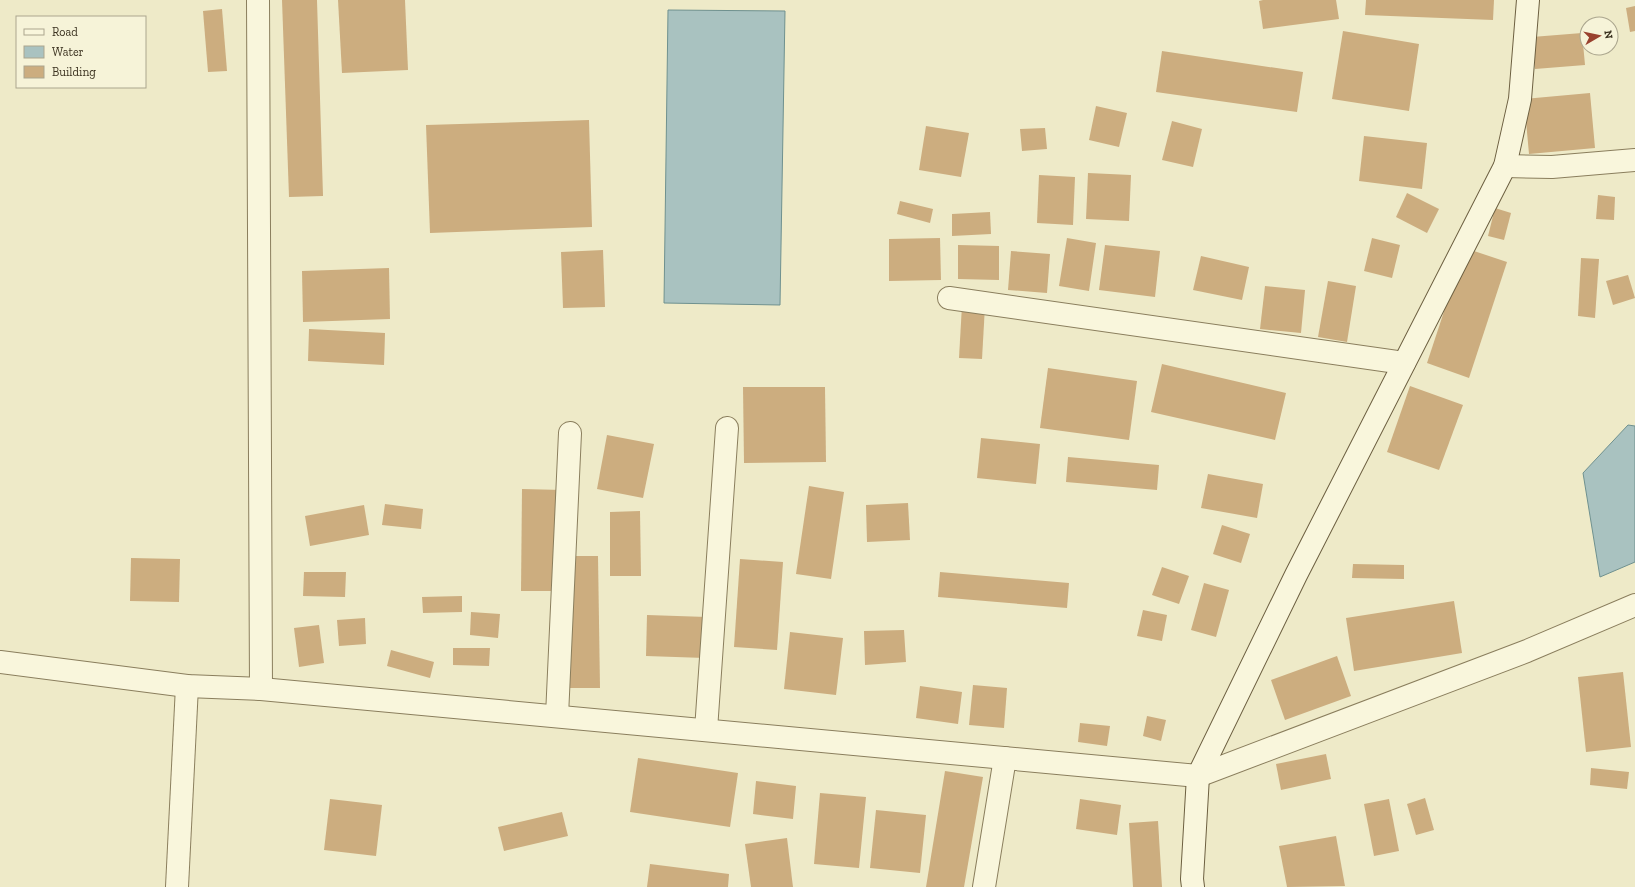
<svg xmlns="http://www.w3.org/2000/svg" width="1635" height="887" viewBox="0 0 1635 887" font-family="'Zilla Slab',serif">
  <rect width="100%" height="100%" fill="#eeeac8"/>
  <g fill="#a9c2c0" stroke="#6f918f">
    <polygon points="668,10 785,11 780,305 664,303"/>
    <polygon points="1628,425 1635,426 1635,562 1600,577 1583,473"/>
  </g>
  <g fill="#ccad7f">
    <polygon points="282,0 317,0 323,196 289,197"/>
    <polygon points="338,0 405,0 408,70 342,73"/>
    <polygon points="1263,0 1336,0 1339,19 1263,29 1259,1"/>
    <polygon points="1366,0 1494,0 1493,20 1365,15"/>
    <polygon points="1635,6 1635,31 1630,32 1626,8"/>
    <polygon points="222,9 227,71 208,72 203,11"/>
    <polygon points="1343,31 1419,44 1409,111 1332,99"/>
    <polygon points="1582,33 1585,65 1535,69 1532,37"/>
    <polygon points="1162,51 1303,72 1297,112 1156,92"/>
    <polygon points="1590,93 1595,148 1529,154 1524,99"/>
    <polygon points="1096,106 1127,113 1119,147 1089,140"/>
    <polygon points="589,120 592,227 430,233 426,125"/>
    <polygon points="1172,121 1202,129 1193,167 1162,160"/>
    <polygon points="926,126 969,133 961,177 919,170"/>
    <polygon points="1045,128 1047,149 1022,151 1020,129"/>
    <polygon points="1364,136 1427,143 1422,189 1359,181"/>
    <polygon points="1088,173 1131,175 1129,221 1086,219"/>
    <polygon points="1039,175 1075,177 1073,225 1037,223"/>
    <polygon points="1407,193 1439,209 1427,233 1396,217"/>
    <polygon points="1598,195 1615,197 1614,220 1596,219"/>
    <polygon points="900,201 933,209 930,223 897,214"/>
    <polygon points="1495,208 1511,213 1504,240 1488,236"/>
    <polygon points="990,212 991,234 952,236 952,214"/>
    <polygon points="940,238 941,280 889,281 889,239"/>
    <polygon points="1067,238 1096,243 1089,291 1059,286"/>
    <polygon points="1372,238 1400,245 1392,278 1364,271"/>
    <polygon points="958,245 999,246 999,280 958,279"/>
    <polygon points="1105,245 1160,251 1155,297 1099,290"/>
    <polygon points="1465,248 1507,262 1469,378 1427,363"/>
    <polygon points="603,250 605,307 563,308 561,252"/>
    <polygon points="1011,251 1050,254 1047,293 1008,290"/>
    <polygon points="1201,256 1249,267 1242,300 1193,290"/>
    <polygon points="1581,258 1599,259 1595,318 1578,316"/>
    <polygon points="389,268 390,319 303,322 302,271"/>
    <polygon points="1628,275 1635,298 1613,305 1606,281"/>
    <polygon points="1328,281 1356,286 1347,342 1318,337"/>
    <polygon points="1265,286 1305,290 1301,333 1260,329"/>
    <polygon points="962,305 985,306 982,359 959,358"/>
    <polygon points="309,329 385,333 384,365 308,361"/>
    <polygon points="1162,364 1286,393 1275,440 1151,412"/>
    <polygon points="1048,368 1137,381 1129,440 1040,428"/>
    <polygon points="1410,386 1463,405 1439,470 1387,452"/>
    <polygon points="743,387 825,387 826,462 744,463"/>
    <polygon points="607,435 654,444 643,498 597,489"/>
    <polygon points="981,438 1040,444 1036,484 977,478"/>
    <polygon points="1068,457 1159,465 1157,490 1066,482"/>
    <polygon points="1208,474 1263,484 1257,518 1201,508"/>
    <polygon points="809,486 844,492 831,579 796,574"/>
    <polygon points="522,489 563,490 561,591 521,591"/>
    <polygon points="908,503 910,540 867,542 866,505"/>
    <polygon points="385,504 423,509 421,529 382,525"/>
    <polygon points="364,505 369,535 310,546 305,516"/>
    <polygon points="640,511 641,576 610,576 610,512"/>
    <polygon points="1222,525 1250,534 1241,563 1213,554"/>
    <polygon points="568,556 598,556 600,688 570,688"/>
    <polygon points="131,558 180,559 179,602 130,601"/>
    <polygon points="740,559 783,562 777,650 734,647"/>
    <polygon points="1353,564 1404,565 1404,579 1352,578"/>
    <polygon points="1162,567 1189,576 1179,604 1152,595"/>
    <polygon points="304,572 346,572 345,597 303,596"/>
    <polygon points="940,572 1069,583 1067,608 938,597"/>
    <polygon points="1204,583 1229,590 1216,637 1191,630"/>
    <polygon points="462,596 462,612 423,613 422,597"/>
    <polygon points="1454,601 1462,653 1354,671 1346,618"/>
    <polygon points="1143,610 1167,615 1162,641 1137,636"/>
    <polygon points="471,612 500,614 498,638 470,635"/>
    <polygon points="647,615 707,617 705,658 646,656"/>
    <polygon points="365,618 366,644 339,646 337,620"/>
    <polygon points="319,625 324,663 299,667 294,628"/>
    <polygon points="904,630 906,662 865,665 864,631"/>
    <polygon points="790,632 843,638 836,695 784,689"/>
    <polygon points="453,648 490,648 489,666 453,665"/>
    <polygon points="391,650 434,662 430,678 387,666"/>
    <polygon points="1337,656 1351,696 1285,720 1271,680"/>
    <polygon points="1623,672 1631,747 1586,752 1578,677"/>
    <polygon points="973,685 1007,688 1004,728 969,725"/>
    <polygon points="920,686 962,692 958,724 916,718"/>
    <polygon points="1147,716 1166,720 1161,741 1143,736"/>
    <polygon points="1080,723 1110,726 1107,746 1078,742"/>
    <polygon points="1326,754 1331,779 1281,790 1276,764"/>
    <polygon points="638,758 738,773 730,827 630,812"/>
    <polygon points="1591,768 1629,772 1627,789 1590,785"/>
    <polygon points="945,771 983,777 964,887 926,887"/>
    <polygon points="756,781 796,786 793,819 753,814"/>
    <polygon points="820,793 866,797 859,868 814,864"/>
    <polygon points="1425,798 1434,830 1416,835 1407,804"/>
    <polygon points="330,799 382,805 376,856 324,850"/>
    <polygon points="1080,799 1121,805 1117,835 1076,829"/>
    <polygon points="1389,799 1399,851 1374,856 1364,804"/>
    <polygon points="876,810 926,815 920,873 870,868"/>
    <polygon points="562,812 568,836 504,851 498,827"/>
    <polygon points="1158,821 1162,887 1133,887 1129,823"/>
    <polygon points="1336,836 1345,886 1287,887 1279,846"/>
    <polygon points="787,838 793,887 751,887 745,844"/>
    <polygon points="650,864 729,874 728,887 647,887"/>
  </g>
  <g fill="none" stroke-linecap="round" stroke-linejoin="round">
    <defs>
      <g id="street">
        <polyline points="258,0 261,689"/>
        <polyline points="1505,166 1552,167 1635,160"/>
        <polyline points="949,298 1404,363"/>
        <polyline points="0,662 187,686 261,689 1198,776 1527,651 1635,605"/>
        <polyline points="557,716 570,433"/>
        <polyline points="706,730 727,428"/>
        <polyline points="177,887 187,686"/>
        <polyline points="984,887 1005,758"/>
      </g>
      <polyline id="secondary" points="1193,887 1192,879 1198,776 1296,575 1505,166 1520,99 1528,0"/>
    </defs>
    <use href="#street" stroke="#8a7e5d" stroke-width="24"/>
    <use href="#secondary" stroke="#6c5f40" stroke-width="24"/>
    <use href="#street" stroke="#f9f6dc" stroke-width="22"/>
    <use href="#secondary" stroke="#f9f6dc" stroke-width="22"/>
  </g>
  <rect x="16" y="16" width="130" height="72" fill="#f6f3d8" stroke="#aba68e"/>
  <rect x="24" y="29" width="20" height="6" fill="#f9f6dc" stroke="#aba68e"/>
  <text x="52" y="36" font-size="12" fill="#3b3220">Road</text>
  <rect x="24" y="46" width="20" height="12" fill="#a9c2c0" stroke="#aba68e"/>
  <text x="52" y="56" font-size="12" fill="#3b3220">Water</text>
  <rect x="24" y="66" width="20" height="12" fill="#ccad7f" stroke="#aba68e"/>
  <text x="52" y="76" font-size="12" fill="#3b3220">Building</text>
  <g transform="translate(1599 36) rotate(81)"><circle r="19" fill="#f6f3d8" stroke="#aba68e"/>
  <path d="M0-3L7 15L0 10L-7 15Z" fill="#99412e"/>
  <text y="-6" font-size="11" font-weight="bold" text-anchor="middle" fill="#3b3220">N</text>
  </g>
</svg>
